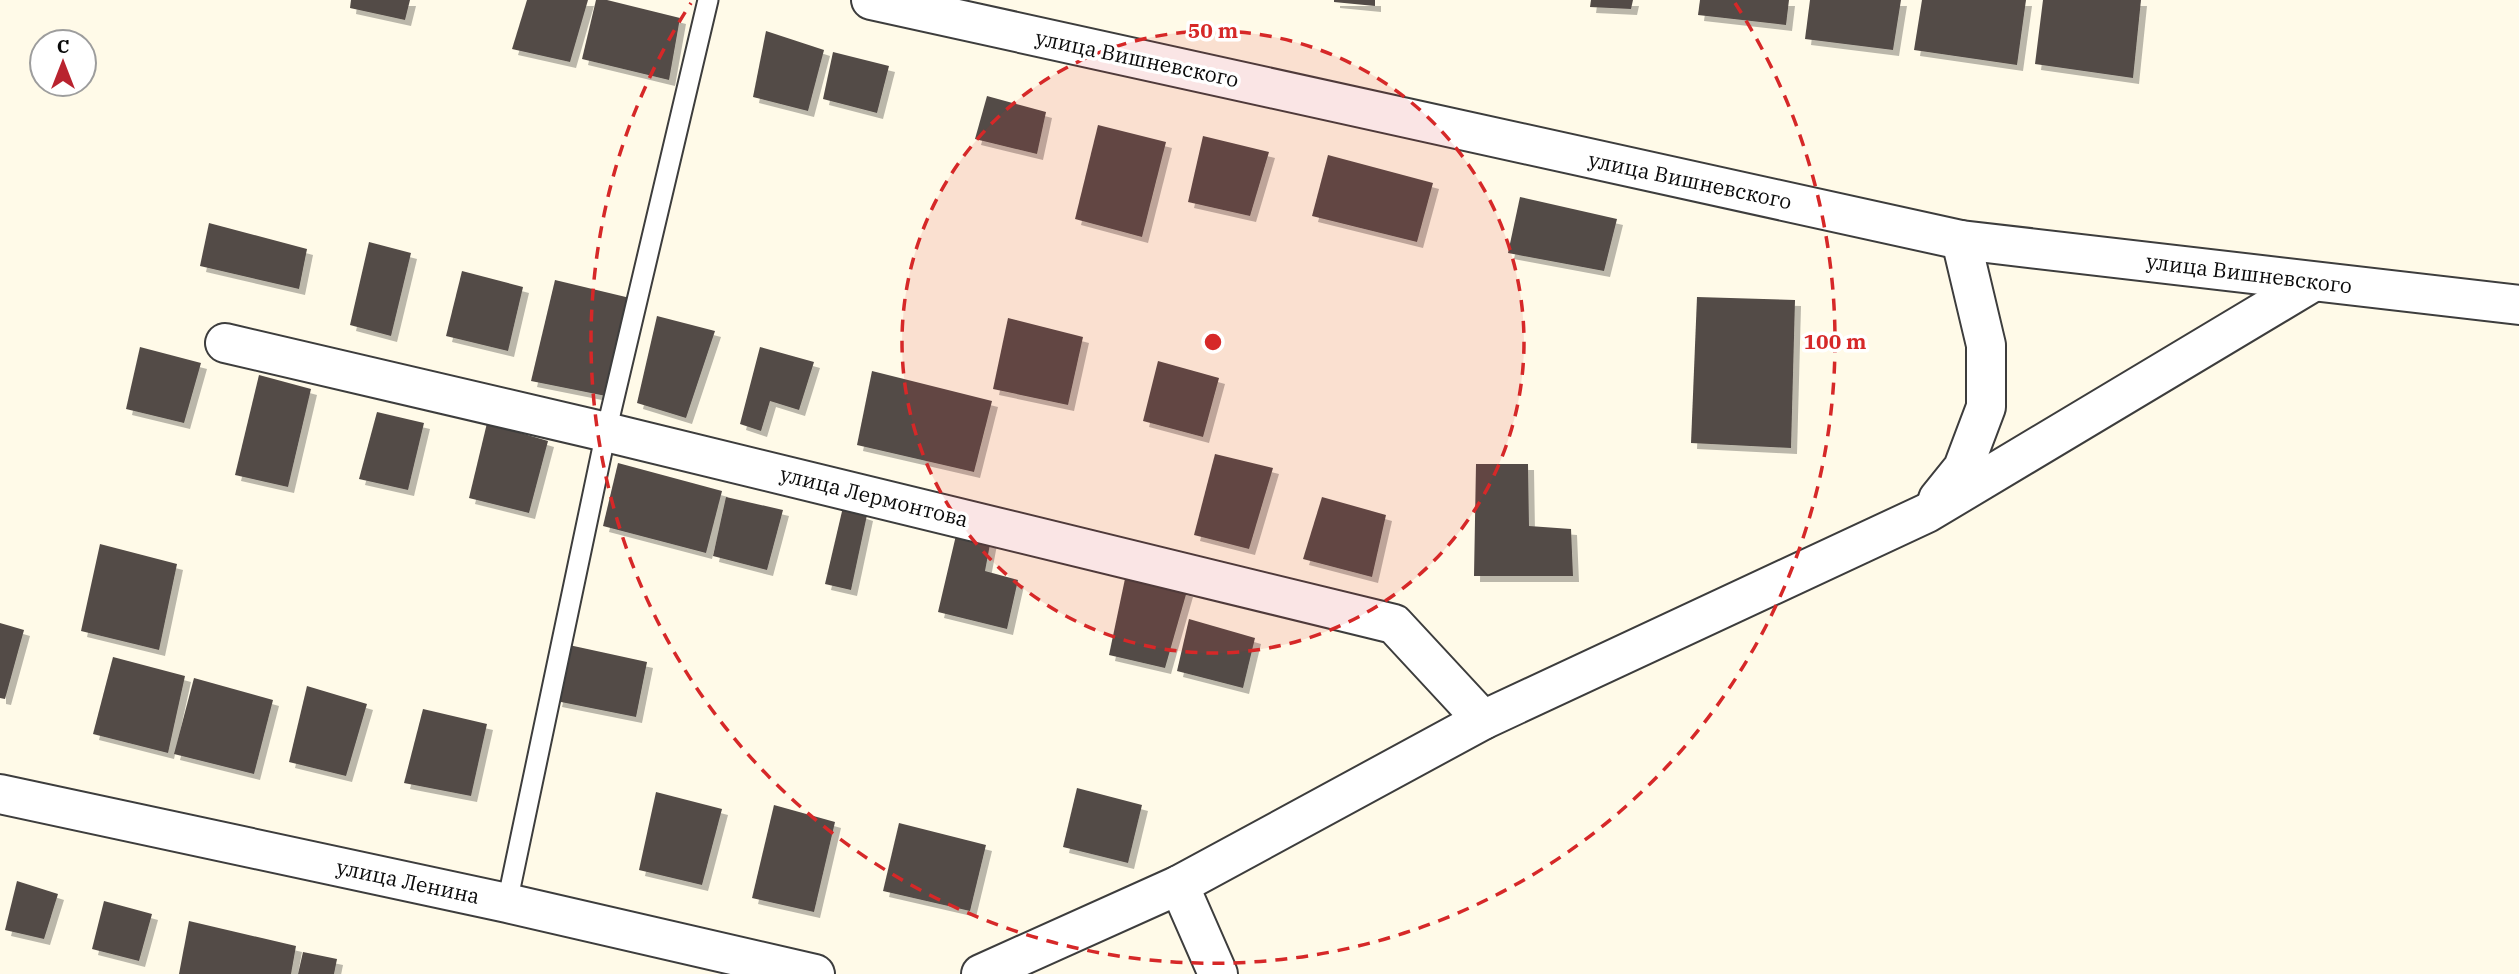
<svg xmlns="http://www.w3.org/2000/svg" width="2519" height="974" viewBox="0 0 2519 974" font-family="'IBM Plex Serif',serif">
  <defs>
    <filter id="shadow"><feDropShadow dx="6" dy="6" stdDeviation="0" flood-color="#0004"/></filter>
  </defs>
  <rect width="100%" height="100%" fill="#fffae8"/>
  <g fill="#534b47" filter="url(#shadow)">
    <polygon points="351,0 410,0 405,20 350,8"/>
    <polygon points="527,0 588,0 570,62 512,49"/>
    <polygon points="596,0 607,0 680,18 669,80 582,59"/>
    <polygon points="1334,0 1375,0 1375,6 1334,2"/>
    <polygon points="1591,0 1633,0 1631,9 1590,7"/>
    <polygon points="1700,0 1789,0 1786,25 1698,15"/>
    <polygon points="1810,0 1901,0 1893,50 1805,39"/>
    <polygon points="1922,0 2026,0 2017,65 1914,50"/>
    <polygon points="2043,0 2141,0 2133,78 2035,64"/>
    <polygon points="766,31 824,50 808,111 753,97"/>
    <polygon points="833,52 889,66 877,113 823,99"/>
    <polygon points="987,96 1046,112 1037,154 975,139"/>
    <polygon points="1098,125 1166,142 1142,237 1075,219"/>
    <polygon points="1203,136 1269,152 1250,216 1188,202"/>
    <polygon points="1328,155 1433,183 1417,242 1312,216"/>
    <polygon points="1520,197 1617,219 1604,271 1508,253"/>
    <polygon points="209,223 307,249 299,289 200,266"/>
    <polygon points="369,242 411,253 391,336 350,325"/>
    <polygon points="462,271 523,287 508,351 446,336"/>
    <polygon points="555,280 630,298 606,396 531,381"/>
    <polygon points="1697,297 1795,300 1791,448 1691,443"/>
    <polygon points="657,316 715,331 686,418 637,403"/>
    <polygon points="1008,318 1083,337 1068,405 993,389"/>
    <polygon points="140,347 201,363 184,423 126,409"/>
    <polygon points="760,347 814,362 799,410 770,401 761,431 740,424"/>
    <polygon points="1158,361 1219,378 1203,437 1143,421"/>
    <polygon points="872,371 992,401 974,472 857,445"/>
    <polygon points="259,375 311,389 288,487 235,475"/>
    <polygon points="377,412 424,423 408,490 359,479"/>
    <polygon points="487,423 548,441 529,513 469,498"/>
    <polygon points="1215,454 1273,468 1249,549 1194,535"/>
    <polygon points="618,463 722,491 706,553 603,526"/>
    <polygon points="1476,464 1528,464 1529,526 1571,529 1573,576 1474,576"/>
    <polygon points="726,497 783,510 767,570 713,556"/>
    <polygon points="1322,497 1386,515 1372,577 1303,559"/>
    <polygon points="843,507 867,515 851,590 825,584"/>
    <polygon points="957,531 991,539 985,571 1018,580 1007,629 938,612"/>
    <polygon points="100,544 177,564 159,650 81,631"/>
    <polygon points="1126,574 1187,591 1165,668 1109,655"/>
    <polygon points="1189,619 1255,638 1243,688 1177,671"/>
    <polygon points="0,623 24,630 5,699 0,698"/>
    <polygon points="569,645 647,662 636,717 556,701"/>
    <polygon points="113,657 185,676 168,753 93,734"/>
    <polygon points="194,678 273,700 254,774 174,754"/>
    <polygon points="307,686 367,704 346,776 289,762"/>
    <polygon points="423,709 487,724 471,796 404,783"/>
    <polygon points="1077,788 1142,805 1128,863 1063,847"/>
    <polygon points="656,792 722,809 702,885 639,870"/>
    <polygon points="774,805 835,822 814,912 752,898"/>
    <polygon points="899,823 986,845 970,911 883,891"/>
    <polygon points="17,881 58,894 44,939 5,930"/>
    <polygon points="104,901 152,914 139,961 92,949"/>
    <polygon points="189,921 296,946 291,974 179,974"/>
    <polygon points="303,952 337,959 334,974 298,974"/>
  </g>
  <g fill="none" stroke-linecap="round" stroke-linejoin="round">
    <defs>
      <polyline id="lane" points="507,903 606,432 708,0"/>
      <g id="street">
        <polyline points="871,0 1961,240 2519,305"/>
        <polyline points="225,343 606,432 1394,624 1483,720"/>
        <polyline points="1938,499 1963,468 1986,407 1986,345 1961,240"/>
        <polyline points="0,794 507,903 815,974"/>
        <polyline points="1179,885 1218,974"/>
        <polyline points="981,974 1179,885 1483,720 1927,513 2313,282"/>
      </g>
    </defs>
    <use href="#lane" stroke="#3d3d3d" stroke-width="23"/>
    <use href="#street" stroke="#3d3d3d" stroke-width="42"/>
    <use href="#lane" stroke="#fff" stroke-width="19"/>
    <use href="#street" stroke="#fff" stroke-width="38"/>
  </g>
  <circle cx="1213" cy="342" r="311" fill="#d62828" fill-opacity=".12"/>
  <g fill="none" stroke="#d62828" stroke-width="3.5" stroke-dasharray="12 9">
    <circle cx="1213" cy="342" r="311"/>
    <path d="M1735 3A622 622 0 1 1 691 3"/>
  </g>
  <g text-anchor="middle" stroke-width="7" stroke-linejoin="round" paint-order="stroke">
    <g font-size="21" fill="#0a0a0a" stroke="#fff">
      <text transform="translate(1137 59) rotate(12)" y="7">улица Вишневского</text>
      <text transform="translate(1690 181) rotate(12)" y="7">улица Вишневского</text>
      <text transform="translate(2249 274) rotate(7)" y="7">улица Вишневского</text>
      <text transform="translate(874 497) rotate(14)" y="7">улица Лермонтова</text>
      <text transform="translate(408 882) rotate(12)" y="7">улица Ленина</text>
    </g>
  </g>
  <circle cx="1213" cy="342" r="10" fill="#d62828" stroke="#fff" stroke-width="3.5"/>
  <g font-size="21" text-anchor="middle" font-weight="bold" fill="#d62828" stroke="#fff" stroke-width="7" stroke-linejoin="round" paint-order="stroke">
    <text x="1213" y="38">50 m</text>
    <text x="1835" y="349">100 m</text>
  </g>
  <g transform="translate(63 63)"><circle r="33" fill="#ffffff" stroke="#9d9d9d" stroke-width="2"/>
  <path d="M0-5L12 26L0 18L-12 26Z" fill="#b9232f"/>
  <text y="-10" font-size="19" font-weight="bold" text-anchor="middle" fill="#0a0a0a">С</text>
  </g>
</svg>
